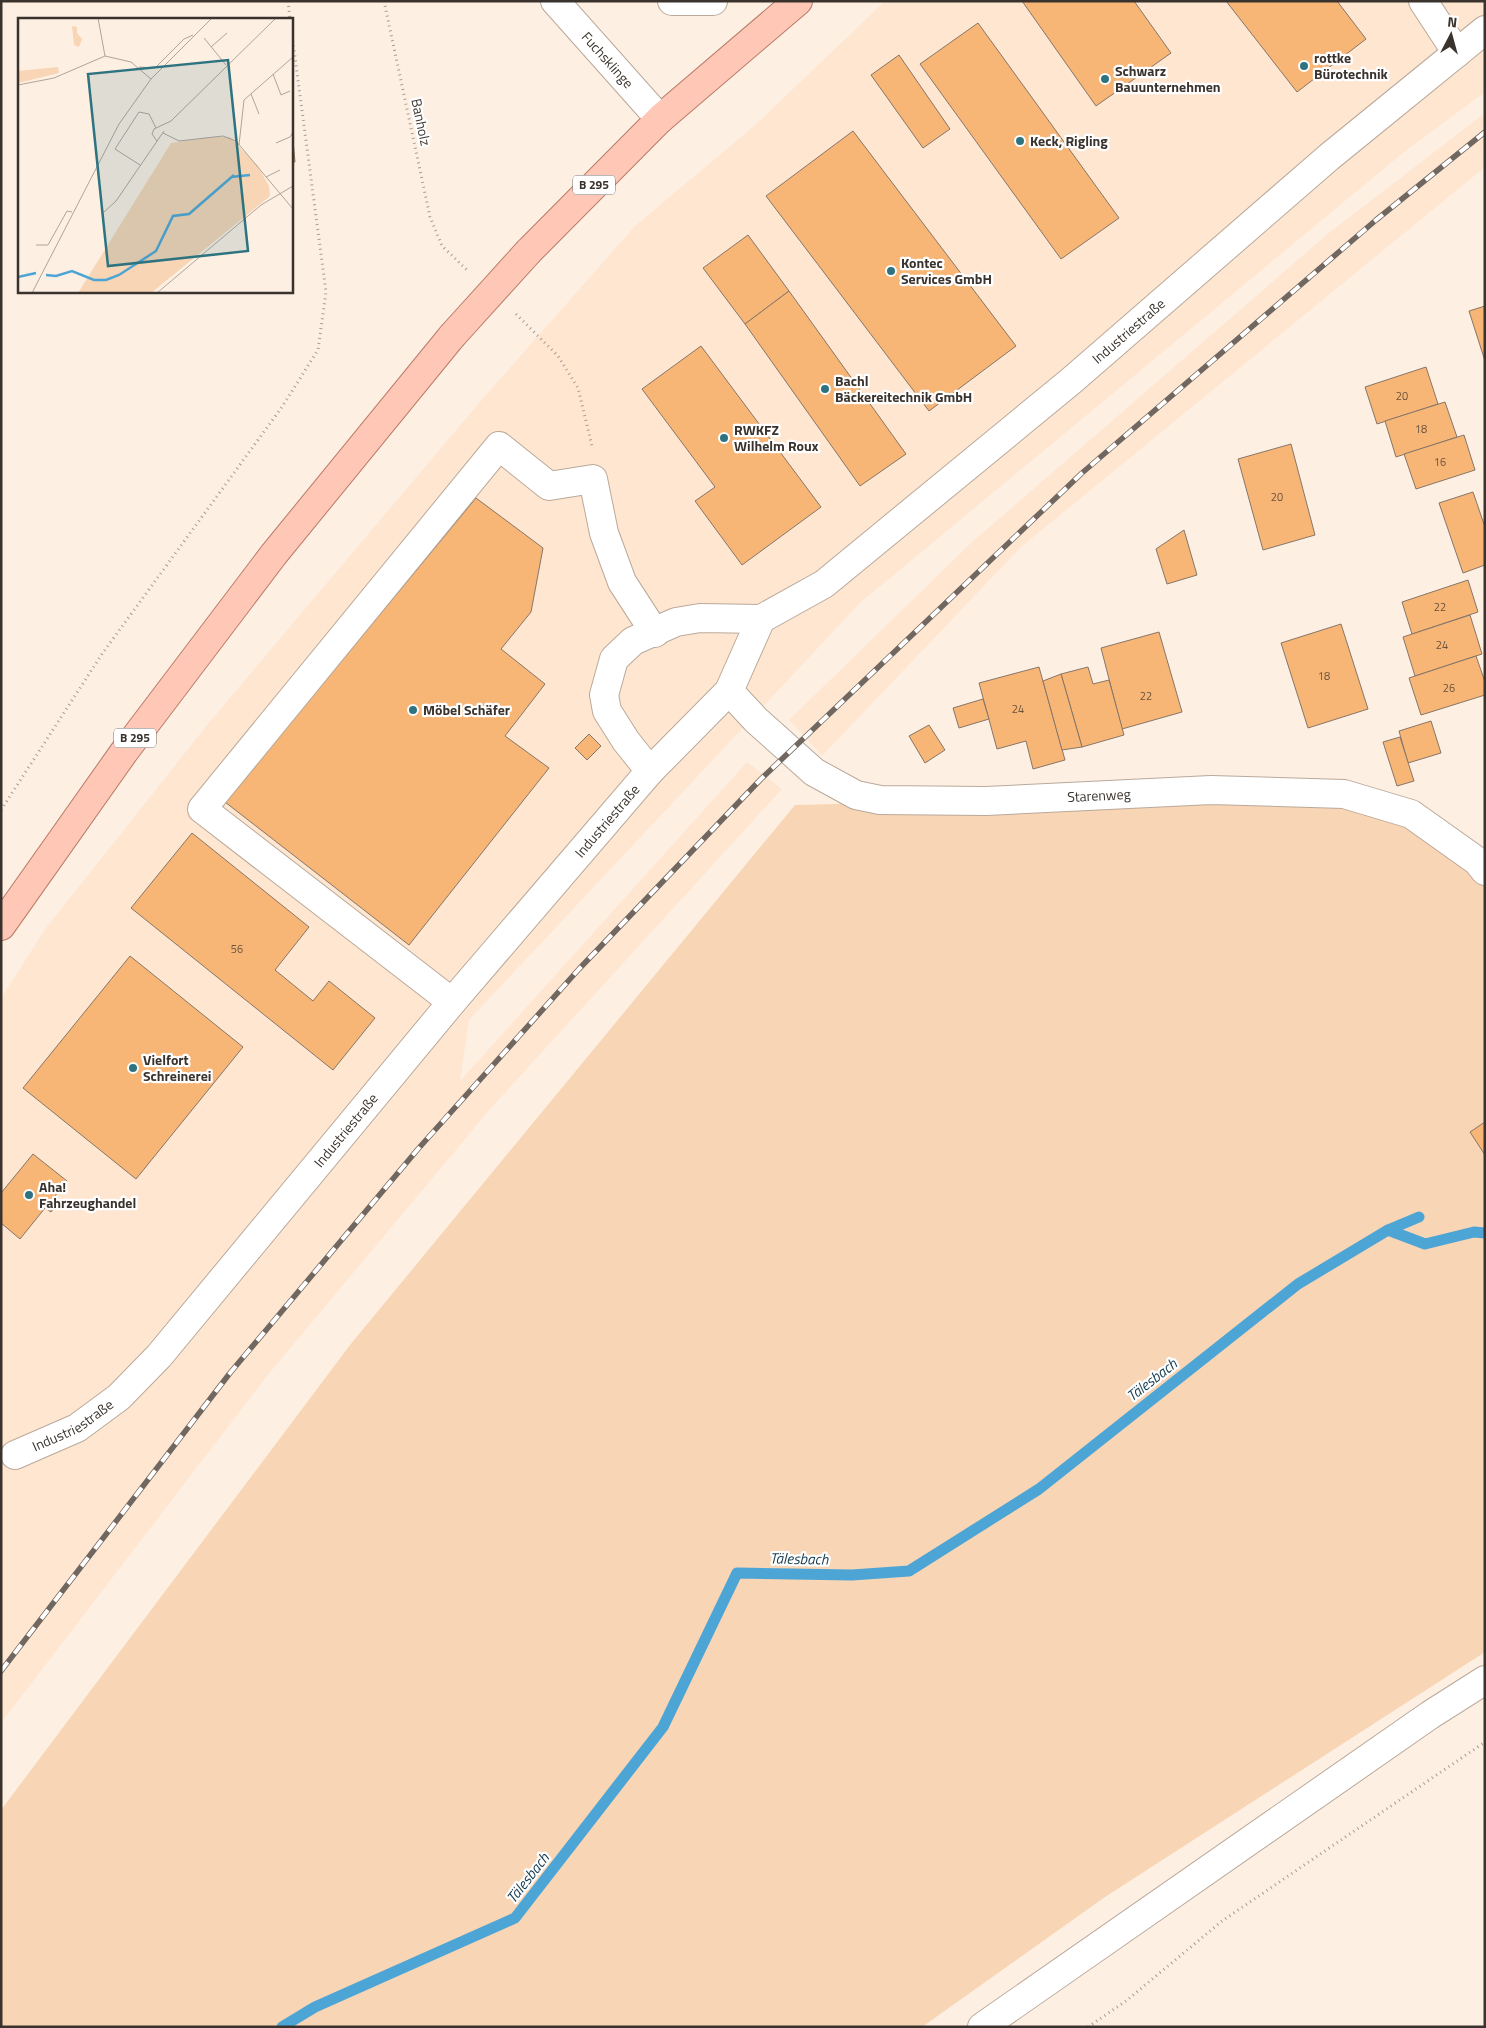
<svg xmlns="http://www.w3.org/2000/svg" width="1486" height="2028" viewBox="0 0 1486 2028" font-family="'Titillium Web',sans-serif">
  <rect width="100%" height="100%" fill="#feefe3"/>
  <g fill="#ffe6d1">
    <polygon points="885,1 1485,1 1485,92 1404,152 860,603 469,1020 460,1081 747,762 782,789 491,1108 267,1376 1,1723 1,998 46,928 207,725 479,403 635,226 753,127"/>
    <polygon points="1485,113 1485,167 1021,547 822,756 789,720 972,542 1330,232"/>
  </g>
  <polygon fill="#f8d5b5" points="1344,792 1485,866 1485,1652 1105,1897 922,2027 1,2027 1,1810 350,1345 795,805"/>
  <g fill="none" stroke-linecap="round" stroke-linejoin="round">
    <g stroke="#4da5d6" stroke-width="11">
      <polyline points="1388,1230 1425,1244 1474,1232 1485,1233"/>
      <polyline points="282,2027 315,2007 515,1918 663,1727 737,1573 852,1575 909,1571 1039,1489 1298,1284 1388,1230 1419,1217"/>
    </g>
  </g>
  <g fill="#f7b576" stroke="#867668">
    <polygon points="1022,1 1134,1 1171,53 1096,106"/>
    <polygon points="1226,1 1337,1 1366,39 1297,92"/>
    <polygon points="978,23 1119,218 1061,259 920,64"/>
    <polygon points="899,55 950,129 923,148 871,75"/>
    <polygon points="291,119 295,162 291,162"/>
    <polygon points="853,131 1016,346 929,411 766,196"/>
    <polygon points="748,235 789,291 745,324 703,268"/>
    <polygon points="789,291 906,454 860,486 745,324"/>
    <polygon points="1485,306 1485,361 1469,311"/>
    <polygon points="701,346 821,507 742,565 695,501 715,487 642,389"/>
    <polygon points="1426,367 1438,404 1377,424 1365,387"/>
    <polygon points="1445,402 1457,437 1396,457 1385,421"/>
    <polygon points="1464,435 1475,470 1416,489 1404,454"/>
    <polygon points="1291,444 1315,535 1263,550 1238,459"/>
    <polygon points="1473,492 1485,527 1485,565 1463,573 1439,503"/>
    <polygon points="476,498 543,548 531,612 501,649 545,684 505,736 549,768 409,945 225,802"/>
    <polygon points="1184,530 1197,575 1167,584 1156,549"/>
    <polygon points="1468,580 1478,612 1412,634 1402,602"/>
    <polygon points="1470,615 1482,654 1415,676 1403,637"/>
    <polygon points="1341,624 1368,709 1308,728 1281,643"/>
    <polygon points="1159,632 1182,712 1122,729 1101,648"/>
    <polygon points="1476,656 1485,682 1485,695 1421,715 1409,678"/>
    <polygon points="1039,667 1065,760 1033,769 1026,741 997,749 979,683"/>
    <polygon points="1088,667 1093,684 1109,680 1124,735 1082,747 1061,674"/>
    <polygon points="1061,674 1082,747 1062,750 1043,681"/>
    <polygon points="983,699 989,719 959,728 953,708"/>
    <polygon points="1431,721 1441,753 1408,763 1399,731"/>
    <polygon points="929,725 945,750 925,763 909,736"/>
    <polygon points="589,734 601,746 587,760 575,748"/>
    <polygon points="1400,737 1414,781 1397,786 1383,742"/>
    <polygon points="192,833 309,927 275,970 313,1001 329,981 375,1018 333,1070 131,908"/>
    <polygon points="130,956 243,1047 136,1179 23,1088"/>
    <polygon points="1485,1122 1485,1155 1470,1132"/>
    <polygon points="33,1154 67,1181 55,1196 60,1201 51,1212 45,1208 20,1239 1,1223 1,1193"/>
  </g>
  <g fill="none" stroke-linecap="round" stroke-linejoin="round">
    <defs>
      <g id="minor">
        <path id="s1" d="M555,1L660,119"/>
        <polyline points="672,1 713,1"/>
        <polyline points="1423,1 1457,53"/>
        <path id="s2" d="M729,691L756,720L814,772L856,795L880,800L986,801L1211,790L1344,794L1411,814L1477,861L1485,871"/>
        <path id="s3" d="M650,771L626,741L607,711L604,695L614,659L633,641L676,622L700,618L761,619L824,584L1071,381L1329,157L1485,30"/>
        <polyline points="452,1002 202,809 499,446 549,486 593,479 604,533 622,582 655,633"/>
        <path id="s4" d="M15,1455L77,1428L119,1397L159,1356L452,1002L650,771L729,691L761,619"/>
        <polyline points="982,2027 1430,1715 1485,1680"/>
      </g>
      <g id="major">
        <polyline points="529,251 660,119 798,1"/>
        <polyline points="1,926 124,752 274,554 452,336"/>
      </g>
    </defs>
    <use href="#minor" stroke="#baa99a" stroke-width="30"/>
    <use href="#major" stroke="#b97b67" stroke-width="30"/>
    <g stroke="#a89c93" stroke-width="3" stroke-dasharray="1 4" stroke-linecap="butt">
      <polyline points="288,1 290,19"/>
      <polyline points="384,1 430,217 442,246 467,270"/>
      <polyline points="516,314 558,356 578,388 592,446"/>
      <polyline points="1,810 102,654 282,407 318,350 326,292 291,27"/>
      <polyline points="1088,2027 1126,2001 1222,1921 1485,1742"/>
    </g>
    <use href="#minor" stroke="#fff" stroke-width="28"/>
    <use href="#major" stroke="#fec7b6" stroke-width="28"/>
    <defs>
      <polyline id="rail" points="1,1671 230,1373 418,1149 579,969 761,779 1082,473 1376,220 1485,132"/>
    </defs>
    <use href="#rail" stroke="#706760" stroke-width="5.5"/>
    <use href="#rail" stroke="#fff" stroke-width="4" stroke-dasharray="11" stroke-linecap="butt"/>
    <defs>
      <polyline id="major-bridge" points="452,336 529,251"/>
    </defs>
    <use href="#major-bridge" stroke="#b97b67" stroke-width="30" stroke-linecap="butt"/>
    <use href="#major-bridge" stroke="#fec7b6" stroke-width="28"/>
  </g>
  <g fill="#2d7480" stroke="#fff" stroke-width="2">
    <circle cx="1304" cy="66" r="5"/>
    <circle cx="1105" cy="79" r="5"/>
    <circle cx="1020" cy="141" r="5"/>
    <circle cx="891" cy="271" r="5"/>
    <circle cx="825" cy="389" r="5"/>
    <circle cx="724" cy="438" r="5"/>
    <circle cx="413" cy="710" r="5"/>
    <circle cx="133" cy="1068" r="5"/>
    <circle cx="29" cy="1195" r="5"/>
  </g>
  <g text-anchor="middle" stroke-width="4.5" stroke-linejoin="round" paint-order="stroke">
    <g font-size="11" fill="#69543f">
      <text x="1402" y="400">20</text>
      <text x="1421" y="433">18</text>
      <text x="1440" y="466">16</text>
      <text x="1277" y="501">20</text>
      <text x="1440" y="611">22</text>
      <text x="1442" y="649">24</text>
      <text x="1324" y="680">18</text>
      <text x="1449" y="692">26</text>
      <text x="1146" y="700">22</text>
      <text x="1018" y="713">24</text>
      <text x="237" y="953">56</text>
    </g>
    <g fill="#fff" stroke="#75706c" stroke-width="1">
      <rect x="573" y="175.5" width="42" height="19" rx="4"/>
      <rect x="114" y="728.5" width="42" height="19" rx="4"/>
    </g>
    <g font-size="12" font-weight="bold" fill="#3a332d">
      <text x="594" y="189">B 295</text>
      <text x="135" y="742">B 295</text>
    </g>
    <g font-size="14" font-weight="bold" fill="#3a332d" stroke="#fff" text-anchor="start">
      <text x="1314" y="63">rottke<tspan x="1314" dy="16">Bürotechnik</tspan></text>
      <text x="1115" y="76">Schwarz<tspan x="1115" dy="16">Bauunternehmen</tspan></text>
      <text x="1030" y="146">Keck, Rigling</text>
      <text x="901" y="268">Kontec<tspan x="901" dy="16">Services GmbH</tspan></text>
      <text x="835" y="386">Bachl<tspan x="835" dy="16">Bäckereitechnik GmbH</tspan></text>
      <text x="734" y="435">RWKFZ<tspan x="734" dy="16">Wilhelm Roux</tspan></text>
      <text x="423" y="715">Möbel Schäfer</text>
      <text x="143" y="1065">Vielfort<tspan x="143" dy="16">Schreinerei</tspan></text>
      <text x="39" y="1192">Aha!<tspan x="39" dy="16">Fahrzeughandel</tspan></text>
    </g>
    <g font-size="14" fill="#3a332d" stroke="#fff">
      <text dy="5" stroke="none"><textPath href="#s1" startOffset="79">Fuchsklinge</textPath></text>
      <text transform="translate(421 122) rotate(78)" y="5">Banholz</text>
      <text dy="5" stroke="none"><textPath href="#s3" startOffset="754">Industriestraße</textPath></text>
      <text dy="5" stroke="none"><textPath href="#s2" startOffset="409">Starenweg</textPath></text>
      <text dy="5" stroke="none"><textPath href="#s4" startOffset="875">Industriestraße</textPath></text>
      <text dy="5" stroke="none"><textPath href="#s4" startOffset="470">Industriestraße</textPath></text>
      <text dy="5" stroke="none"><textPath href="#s4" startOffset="65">Industriestraße</textPath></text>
    </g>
    <g font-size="15" font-style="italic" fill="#163c51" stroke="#fff">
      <text transform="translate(1152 1380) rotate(-38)" y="5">Tälesbach</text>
      <text transform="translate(799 1559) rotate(1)" y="5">Tälesbach</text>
      <text transform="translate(528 1878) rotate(-52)" y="5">Tälesbach</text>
    </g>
  </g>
  <g transform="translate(18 18)">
    <rect width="275" height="275" fill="#feefe3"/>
    <path d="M54,8L59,9V15L64,21L61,29L56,27ZM40,49L41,55L0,65V53ZM192,119H212L240,148L251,168L252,178L133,275H60L153,125Z" fill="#f8d5b5"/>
    <path fill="none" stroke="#4da5d6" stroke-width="2.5" d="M213,159L232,157M28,257L38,258L54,253L76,262H88L101,257L138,233L155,198L171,196L216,157M0,259L18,255"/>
    <path fill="none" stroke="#b0a49a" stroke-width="1" d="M80,0L87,38M186,20L208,47M193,29L209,15M121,49L137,50L166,21L175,17M255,56L263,77L272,73M0,67L36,60L87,38L113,44L133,61M233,76L241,96M145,115L161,123L205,118L218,123L275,191M139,123L134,116L136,111L153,103L258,0M258,125L272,119L275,114M221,127L226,82L275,39M122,147L97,131L121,94L131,96L138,110M248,159L262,152M86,194L98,183L146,113M18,227H30L49,193L54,194M14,275L101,106L133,61L194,0M139,275L243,187L275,168"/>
    <path fill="#2d7480" fill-opacity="0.15" stroke="#2d7480" stroke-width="2.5" d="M210,42L230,233L90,248L70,56Z"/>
    <rect width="275" height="275" fill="none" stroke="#3a332d" stroke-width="2.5"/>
  </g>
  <rect width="1486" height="2028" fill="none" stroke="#3a332d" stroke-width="5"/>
  <g transform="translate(1451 35) rotate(6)" stroke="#ffffff" stroke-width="4" paint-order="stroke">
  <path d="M0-4L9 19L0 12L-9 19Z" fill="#3a332d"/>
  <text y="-8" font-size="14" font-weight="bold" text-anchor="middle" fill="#3a332d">N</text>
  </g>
</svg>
